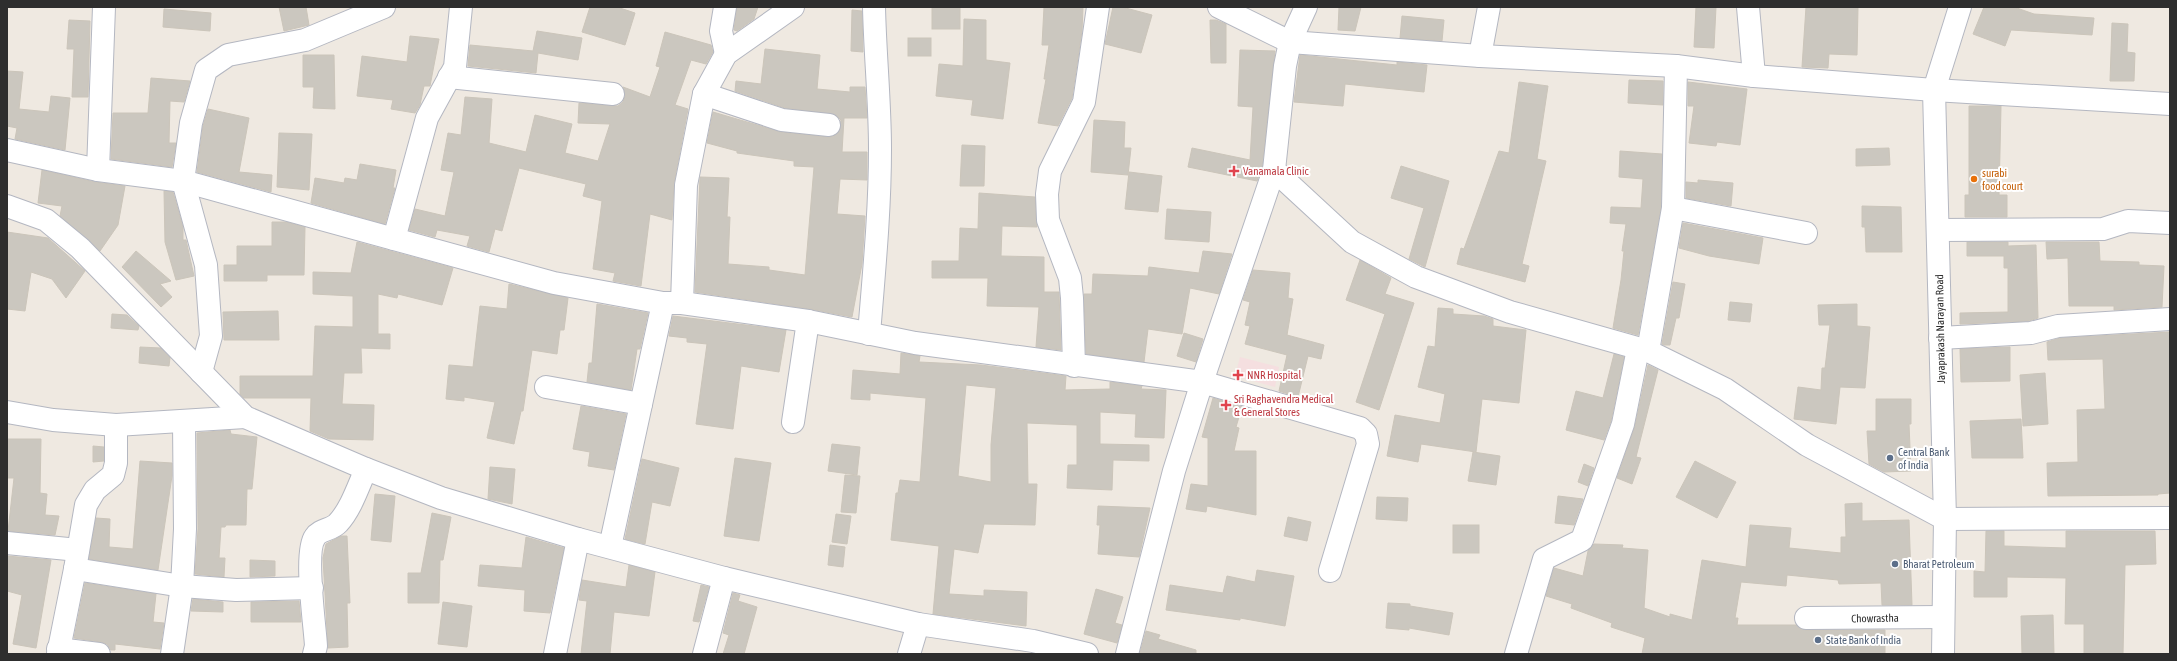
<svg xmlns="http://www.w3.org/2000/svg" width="2177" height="661" viewBox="0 0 2177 661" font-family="'Asap Condensed',sans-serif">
  <rect width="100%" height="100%" fill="#efe9e1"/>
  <polygon fill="#f5dfe0" points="1240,357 1279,367 1275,387 1235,376"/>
  <g fill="#cbc7bf" stroke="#cbc5ba" fill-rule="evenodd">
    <polygon points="279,7 306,7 309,25 284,31"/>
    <polygon points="590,7 617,7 635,13 625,45 582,32"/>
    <polygon points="737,7 758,7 754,19 737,31 734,30"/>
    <rect x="932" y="7" width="28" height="22"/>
    <polygon points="1044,7 1083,7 1082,31 1072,98 1058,126 1038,123 1046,79 1044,79 1049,45 1042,45"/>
    <polygon points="1113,7 1122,7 1152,15 1141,53 1105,44"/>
    <polygon points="1339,7 1361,7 1355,31 1338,30"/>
    <polygon points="1696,7 1716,7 1714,48 1694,47"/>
    <polygon points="1806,7 1858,7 1857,55 1829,54 1828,68 1802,67"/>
    <polygon points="1984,7 2014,7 2034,14 2094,18 2092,35 2011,30 2005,46 1973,34"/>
    <polygon points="164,9 211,13 210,31 163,27"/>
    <polygon points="852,10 862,11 863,52 851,51"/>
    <polygon points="1402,16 1444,20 1442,41 1400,38"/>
    <polygon points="964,19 986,20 986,60 1010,63 1003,119 971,115 973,100 936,96 939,64 963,66"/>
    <polygon points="69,20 90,21 88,97 72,97 74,49 67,49"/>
    <polygon points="1210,20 1216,20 1226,24 1226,63 1211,63"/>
    <polygon points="2112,23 2128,24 2127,52 2135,53 2134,81 2110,81"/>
    <polygon points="537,31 582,38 578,60 538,53 536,73 468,66 470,45 533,51"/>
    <polygon points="665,32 711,45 713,52 706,64 691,60 675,105 688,109 674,183 672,220 650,214 641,286 613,281 615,273 593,269 602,201 583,196 586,184 519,168 502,231 495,229 489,252 467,246 470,236 437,230 435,237 409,230 415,209 445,216 454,172 441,170 448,133 461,135 465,97 492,99 489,143 526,152 535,115 572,124 565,153 598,161 610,124 578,123 579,103 618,106 623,102 625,96 623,87 650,97 660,67 656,66"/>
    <polygon points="410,36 439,39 430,86 424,86 420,105 415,113 391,109 393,100 357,96 362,56 407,62"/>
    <rect x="908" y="38" width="23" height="18"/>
    <polygon points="765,49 820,55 817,89 850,92 850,87 865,87 867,118 844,118 842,152 867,152 867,180 840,179 837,214 865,216 862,264 852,317 810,309 695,292 700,177 729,178 727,217 730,217 728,264 769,267 769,270 805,275 814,167 794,166 794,161 737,153 737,151 707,143 713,112 781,132 828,137 834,136 839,132 841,120 836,115 785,108 735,91 736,81 761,84"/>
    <polygon points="1240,50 1275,51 1262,167 1257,181 1188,167 1192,148 1250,160 1253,107 1238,106"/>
    <polygon points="303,55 334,55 335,109 313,108 314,87 303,87"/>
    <polygon points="1300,55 1397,65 1397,62 1427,65 1424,92 1345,84 1343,106 1294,102"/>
    <polygon points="7,71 23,72 19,109 49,112 51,96 70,98 65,150 15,139 17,128 7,126"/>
    <polygon points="151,78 190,81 184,102 170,101 169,143 176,143 172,167 111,159 113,113 148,113"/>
    <polygon points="1629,80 1663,81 1663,105 1628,103"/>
    <polygon points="1519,82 1548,86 1537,159 1546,161 1522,264 1529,266 1525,282 1457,264 1461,248 1464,249 1499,151 1509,153"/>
    <polygon points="1688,82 1747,89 1740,145 1717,142 1716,146 1689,143 1694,106 1688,106"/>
    <polygon points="1969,106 2001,106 1999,195 2007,195 2007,217 1965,217 1965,195 1969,195"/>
    <polygon points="208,109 249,118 239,172 272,175 271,192 197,172 203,126"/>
    <polygon points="1094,120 1125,122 1124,148 1131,148 1128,175 1091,172"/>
    <polygon points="279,133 312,134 309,190 277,187"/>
    <polygon points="962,145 985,146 984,186 960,186"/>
    <polygon points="1889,148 1890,165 1856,166 1856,149"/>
    <polygon points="1620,151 1662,154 1661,207 1638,335 1613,328 1621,280 1624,251 1622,251 1626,224 1610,223 1611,207 1641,208 1643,179 1619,177"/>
    <polygon points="360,164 396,170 393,188 395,188 385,224 311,203 315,178 344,183 345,178 357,180"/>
    <polygon points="1401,166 1449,181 1425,267 1409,259 1424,208 1391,198"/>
    <polygon points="42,170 95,182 125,186 118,225 100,251 60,216 62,206 38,203"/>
    <polygon points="1129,172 1162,176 1158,212 1125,209"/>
    <polygon points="1698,180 1733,183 1731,206 1686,198 1686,182 1698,183"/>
    <polygon points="164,191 173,192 183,227 183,240 186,240 194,276 176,280 165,242"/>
    <polygon points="979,193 1035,197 1037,227 1002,226 1001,256 1044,257 1044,292 1059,292 1061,350 1036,347 1039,307 987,306 988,278 932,278 932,261 959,261 960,228 978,229"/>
    <polygon points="1862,206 1901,207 1902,252 1866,252 1865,227 1862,227"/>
    <polygon points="1167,209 1211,212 1209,242 1165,239"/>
    <polygon points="272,222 286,222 305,227 304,275 267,275 267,281 224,281 224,265 237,265 237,246 272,246"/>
    <polygon points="1683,223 1763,238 1759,264 1709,256 1679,248"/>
    <polygon points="7,232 48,238 85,271 66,298 52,279 31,272 25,311 7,309"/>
    <polygon points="357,242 453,268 442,305 398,294 397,298 378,294 378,334 390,334 390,349 361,348 362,373 344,373 342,404 374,405 373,440 329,439 310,431 311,398 244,398 240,394 240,376 313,376 315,326 353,327 353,296 313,294 313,272 351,273"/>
    <polygon points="1967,242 2008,242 2008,246 2036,245 2038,318 2029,321 1960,324 1960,313 2008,312 2008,268 2004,268 2004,256 1967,256"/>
    <polygon points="2046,242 2099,242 2100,261 2139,262 2139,265 2164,266 2162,307 2114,310 2114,306 2069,306 2068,258 2047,259"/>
    <polygon points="136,251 171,281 160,284 172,297 161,307 122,267"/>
    <polygon points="1203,251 1232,254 1219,294 1190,288 1182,334 1148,329 1144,362 1086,354 1084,294 1092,294 1093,274 1148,276 1149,267 1199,273"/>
    <polygon points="1360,260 1391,278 1385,294 1414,303 1379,410 1356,402 1385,314 1346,300"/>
    <polygon points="1253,270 1290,273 1288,298 1293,299 1287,335 1324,345 1321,359 1308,356 1298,397 1279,391 1287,355 1245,344 1250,326 1245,325 1250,302 1243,300"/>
    <polygon points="1673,282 1685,284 1679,318 1676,318 1670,345 1664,345 1662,344"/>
    <polygon points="509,284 568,298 564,330 560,330 557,354 532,350 523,411 521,411 514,444 487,438 495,402 464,397 464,401 446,399 449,365 473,367 480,306 507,309"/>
    <polygon points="1730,302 1752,304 1750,322 1728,320"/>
    <polygon points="597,304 648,313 640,349 637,349 631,390 587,382 589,363 592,363"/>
    <polygon points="1857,304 1857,326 1870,327 1865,388 1840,387 1836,424 1794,419 1798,387 1821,390 1822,368 1825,368 1830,325 1819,325 1818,305"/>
    <polygon points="1438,308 1453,309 1453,314 1484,316 1493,319 1493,326 1526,330 1519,403 1482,399 1476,452 1421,444 1418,462 1387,456 1395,415 1440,423 1445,394 1418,387 1428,346 1435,347"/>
    <polygon points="278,311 279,340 224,340 223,312"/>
    <polygon points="112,314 127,315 139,326 138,330 111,328"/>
    <polygon points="673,316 786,330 779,372 741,366 733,429 696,424 707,344 687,342 687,338 669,336"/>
    <polygon points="2170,332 2170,493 2158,494 2158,495 2048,496 2047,463 2078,462 2077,410 2105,409 2103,359 2048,360 2047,342 2060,338"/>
    <polygon points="1184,333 1203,339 1196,362 1177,356"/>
    <polygon points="140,347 161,348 170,358 169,366 139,363"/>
    <polygon points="2010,347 2010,381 1961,382 1960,349"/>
    <path d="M901,353L920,356L919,362L981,365L1066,376L1065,390L1110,389V382L1142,386L1141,389L1166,390L1164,438L1135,437L1136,414L1100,412V444L1149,445V461L1113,460L1112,490L1067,488L1068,465H1077V425L1027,423L1028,484H1037L1035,525L984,524L978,553L954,549L949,594L984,596V590L1027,592L1026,626L933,614L939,546L891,540L896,493H898L900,480L920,482L926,398L870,393V400L851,399L853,370L900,374ZM966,385L996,388L991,445V482L958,476Z"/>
    <polygon points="1614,354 1624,357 1611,421 1604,440 1566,430 1576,391 1603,398"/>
    <polygon points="1648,365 1658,370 1636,457 1641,458 1632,484 1617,478 1635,426"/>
    <polygon points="2045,373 2048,424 2023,426 2020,375"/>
    <polygon points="1213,398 1242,407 1236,427 1239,428 1234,451 1256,451 1256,515 1207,506 1206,512 1186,509 1191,484 1208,486 1208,438 1202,437"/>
    <polygon points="1876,399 1911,399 1911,424 1909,424 1911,471 1884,472 1869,464 1867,431 1876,431"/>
    <polygon points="581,406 626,414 614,470 588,466 590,452 573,449"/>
    <polygon points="2021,419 2023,458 1972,458 1970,421"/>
    <polygon points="230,430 231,434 257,437 252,489 247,489 246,525 226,525 225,527 221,527 219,558 225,558 224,577 195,574 198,529 197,433"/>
    <polygon points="7,439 41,439 40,493 47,494 45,515 59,516 55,535 8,531 14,478 7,478"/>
    <polygon points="832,444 860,447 857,475 828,471"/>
    <polygon points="93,446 104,447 104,461 93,462"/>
    <polygon points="1473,452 1500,456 1496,485 1468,481"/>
    <polygon points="735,458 771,463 759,541 724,536"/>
    <polygon points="642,459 679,468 670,506 652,502 645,544 625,539"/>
    <polygon points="140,461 172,463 172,476 158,570 89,559 96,518 110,519 109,547 133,549"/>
    <polygon points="1695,461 1736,482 1717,518 1676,497"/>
    <polygon points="1584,464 1594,468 1588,486 1578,482"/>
    <polygon points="490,467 515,469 512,504 488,499"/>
    <polygon points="845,475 860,476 856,513 841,512"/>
    <polygon points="375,494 395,496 391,542 371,540"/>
    <polygon points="1558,496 1583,499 1574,525 1555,523"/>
    <polygon points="1377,497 1408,498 1407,521 1376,519"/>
    <polygon points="1862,503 1862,521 1909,520 1912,605 1882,605 1881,583 1839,584 1838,580 1787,575 1786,586 1741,582 1735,618 1738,618 1737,625 1796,625 1806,630 1885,630 1885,654 1642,654 1645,638 1611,627 1612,623 1571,608 1572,604 1546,596 1554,568 1583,576 1588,551 1594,544 1623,545 1622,548 1648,550 1644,608 1670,617 1670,614 1692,620 1702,560 1746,567 1750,525 1791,528 1789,548 1841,553 1841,537 1846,537 1845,504"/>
    <polygon points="1098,506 1150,508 1139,557 1098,554 1100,525 1097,525"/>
    <polygon points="432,513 451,517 443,560 440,560 439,603 408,603 408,573 421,573"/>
    <polygon points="836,514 851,516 847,544 832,542"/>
    <polygon points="1288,517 1311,522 1307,541 1284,536"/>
    <rect x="1453" y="525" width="26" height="28"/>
    <polygon points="1986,531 2004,531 2004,546 2066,548 2066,531 2155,531 2156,564 2125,565 2123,654 2084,654 2084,624 2065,624 2066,578 2007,577 2007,597 1974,597 1974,571 1985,572"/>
    <polygon points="341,536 347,536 350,603 347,603 348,647 328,648 323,558 326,544"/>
    <polygon points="526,537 564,548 550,613 524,611 525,590 478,586 480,565 522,568"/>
    <polygon points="830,545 845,547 843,567 828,565"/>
    <polygon points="7,556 51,560 36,648 13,644 22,595 7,591"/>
    <polygon points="250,560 275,561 275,576 250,577"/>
    <polygon points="629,565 655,572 649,616 614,612 610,654 581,654 587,601 579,600 582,580 626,587"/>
    <polygon points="1257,570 1294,576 1285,626 1240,618 1240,620 1166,610 1170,585 1223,593 1227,576 1255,582"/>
    <polygon points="85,583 156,594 153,622 164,623 160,649 115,644 115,650 111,650 107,644 101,642 74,638"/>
    <polygon points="701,585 709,587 699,622 693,621"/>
    <polygon points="1096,589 1123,597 1115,623 1122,625 1117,643 1084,634"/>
    <polygon points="733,593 740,595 738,601 757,607 744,654 723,654 729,635 723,633"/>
    <polygon points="193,599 223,602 223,612 191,611"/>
    <polygon points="299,601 301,622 251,622 251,602"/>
    <polygon points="443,602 472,606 467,647 438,644"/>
    <polygon points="1388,603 1410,604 1410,606 1453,613 1449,635 1409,628 1409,630 1386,628"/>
    <polygon points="2053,615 2054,654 2022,654 2021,616"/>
    <polygon points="1146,631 1160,635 1158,639 1196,650 1196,654 1140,653"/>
  </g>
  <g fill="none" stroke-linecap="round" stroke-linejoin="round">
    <defs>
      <g id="street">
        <polyline points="725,7 721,31 726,54"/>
        <polyline points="1219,7 1290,42 1480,56 1676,66 1754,76 1934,90 2170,104"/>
        <polyline points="1748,7 1754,76"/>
        <polyline points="1480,56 1489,7"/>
        <polyline points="449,77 613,94"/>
        <polyline points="704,94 782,120 829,125"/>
        <polyline points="7,150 98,170 183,181 554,283 663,303 682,303 808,321 915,343 1202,382 1274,170 1285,66 1290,42 1306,7"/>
        <polyline points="98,170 104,7"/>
        <polyline points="1274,170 1352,242 1416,277 1510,312 1648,351 1725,389 1807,445 1945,519 2170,518"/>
        <polyline points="7,206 46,220 80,248 245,417 366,469 441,498 578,539 724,578 918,624 1033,641 1087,654"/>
        <polyline points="1673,208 1806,233"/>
        <polyline points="1938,230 2103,229 2128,221 2170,223"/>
        <polyline points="394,239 427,118 455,67 461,7"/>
        <polyline points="682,303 686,185 704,94 726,54 793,7"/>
        <path d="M869,334C874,272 880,211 880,149C880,102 875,54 874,7"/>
        <polyline points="1940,338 2031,333 2058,326 2170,319"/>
        <polyline points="1648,351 1673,208 1676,66"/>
        <polyline points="1074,366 1072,298 1070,278 1048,220 1047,194 1050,171 1084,102 1098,7"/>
        <polyline points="201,372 211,336 206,265 183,181 191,123 206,70 228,55 305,40 384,7"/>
        <polyline points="546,387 641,404"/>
        <polyline points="7,412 53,420 116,425 245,417"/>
        <polyline points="793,422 808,321"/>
        <polyline points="7,543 78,550"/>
        <polyline points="610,547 663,303"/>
        <polyline points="75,569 182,586 236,590 312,588"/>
        <polyline points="1806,618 1943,617"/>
        <polyline points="58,649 99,654"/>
        <polyline points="58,654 75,569 86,505 95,490 113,475 116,463 116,425"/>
        <polyline points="172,654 182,586 185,529 184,422"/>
        <path d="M314,654L316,646C315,626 304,552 315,537C320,529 332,530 338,523C351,509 358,487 366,469"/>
        <polyline points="555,654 578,539"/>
        <polyline points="704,654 724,578"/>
        <polyline points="909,654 918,624"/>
        <polyline points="1127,654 1174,471 1202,382 1360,428 1366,434 1368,444 1330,571"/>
        <polyline points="1516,654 1544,559 1582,540 1623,424 1638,349"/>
      </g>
      <polyline id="secondary" points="1943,654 1945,519 1934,90 1960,7"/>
    </defs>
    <use href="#street" stroke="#b4b7c1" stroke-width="24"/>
    <use href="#secondary" stroke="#b4b7c1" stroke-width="24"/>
    <use href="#street" stroke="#fff" stroke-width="22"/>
    <use href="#secondary" stroke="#fff" stroke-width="22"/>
  </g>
  <g fill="#e0444e" stroke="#fff" stroke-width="1.5">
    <path d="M1232 165h4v4h4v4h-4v4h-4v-4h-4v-4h4z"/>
    <path d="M1236 369h4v4h4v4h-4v4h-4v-4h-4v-4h4z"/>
    <path d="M1224 399h4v4h4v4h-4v4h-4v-4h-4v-4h4z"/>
  </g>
  <circle fill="#e8710a" stroke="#fff" stroke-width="1.5" cx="1974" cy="179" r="4"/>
  <g fill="#5c6f8a" stroke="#fff" stroke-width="1.5">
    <circle cx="1890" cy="458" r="4"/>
    <circle cx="1895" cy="564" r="4"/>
    <circle cx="1818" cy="640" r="4"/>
  </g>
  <g text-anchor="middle" stroke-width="4" stroke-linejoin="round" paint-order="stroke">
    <g font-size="11" fill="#be3a42" stroke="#fff" text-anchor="start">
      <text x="1243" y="175">Vanamala Clinic</text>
      <text x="1247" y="379">NNR Hospital</text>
      <text x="1234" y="403">Sri Raghavendra Medical<tspan x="1234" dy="13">&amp; General Stores</tspan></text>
    </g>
    <g font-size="11" fill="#c56008" stroke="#fff" text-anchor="start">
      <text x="1982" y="177">surabi<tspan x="1982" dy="13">food court</tspan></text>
    </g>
    <g font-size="11" fill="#2e2e2e" stroke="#fff">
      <text transform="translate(1940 329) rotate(-91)" y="4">Jayaprakash Narayan Road</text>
      <text transform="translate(1875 618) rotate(-1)" y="4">Chowrastha</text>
    </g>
    <g font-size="11" fill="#4e5e75" stroke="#fff" text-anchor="start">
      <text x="1898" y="456">Central Bank<tspan x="1898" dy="13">of India</tspan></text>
      <text x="1903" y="568">Bharat Petroleum</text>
      <text x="1826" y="644">State Bank of India</text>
    </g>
  </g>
  <rect width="2177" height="661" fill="none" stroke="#2e2e2e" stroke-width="16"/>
</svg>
